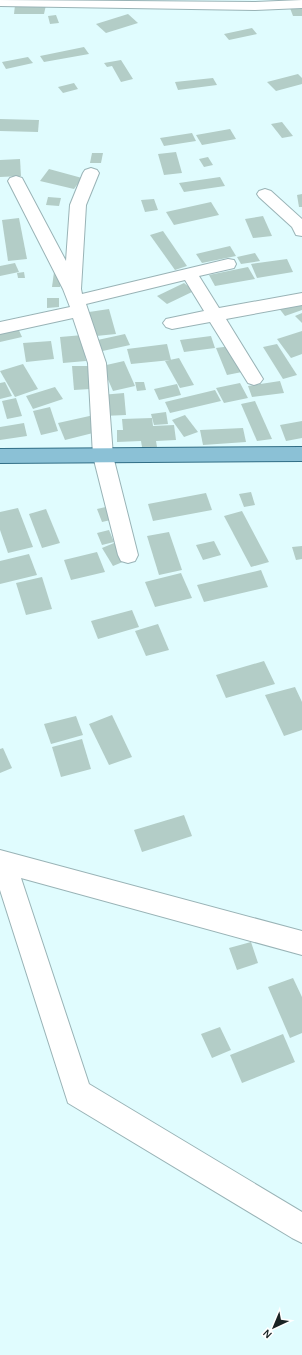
<svg xmlns="http://www.w3.org/2000/svg" width="302" height="1355" viewBox="0 0 302 1355" font-family="Karla,sans-serif">
  <rect width="100%" height="100%" fill="#e0fcfe"/>
  <g fill="#b3cdc7">
    <polygon points="15,5 46,5 44,14 14,14"/>
    <polygon points="290,8 302,8 302,16 293,16"/>
    <polygon points="128,14 138,23 106,33 96,24"/>
    <polygon points="56,15 59,23 50,24 48,16"/>
    <polygon points="252,28 257,34 229,40 224,34"/>
    <polygon points="84,47 89,54 44,62 40,56"/>
    <polygon points="28,57 33,63 6,69 2,62"/>
    <polygon points="121,60 133,79 121,82 112,66 107,67 104,63"/>
    <polygon points="298,74 302,78 302,84 276,91 267,82"/>
    <polygon points="213,78 217,85 178,90 175,82"/>
    <polygon points="74,83 78,89 63,93 58,87"/>
    <polygon points="0,119 39,120 38,132 0,131"/>
    <polygon points="282,122 293,136 282,138 271,124"/>
    <polygon points="230,129 236,139 202,145 196,135"/>
    <polygon points="192,133 196,141 164,146 160,138"/>
    <polygon points="176,152 182,173 164,175 158,154"/>
    <polygon points="92,153 103,153 101,163 90,163"/>
    <polygon points="208,157 213,165 204,167 199,159"/>
    <polygon points="20,159 21,176 0,177 0,160"/>
    <polygon points="49,169 82,178 74,189 40,181"/>
    <polygon points="220,177 225,186 184,192 179,183"/>
    <polygon points="302,194 302,207 299,207 297,195"/>
    <polygon points="48,197 61,198 59,206 46,205"/>
    <polygon points="154,199 158,210 145,212 141,200"/>
    <polygon points="211,202 219,215 174,225 166,212"/>
    <polygon points="263,216 272,236 253,238 245,219"/>
    <polygon points="19,218 27,259 8,261 2,220"/>
    <polygon points="163,231 187,266 175,270 150,235"/>
    <polygon points="230,246 236,256 202,263 196,254"/>
    <polygon points="255,253 260,261 241,264 237,257"/>
    <polygon points="287,259 293,272 257,278 251,264"/>
    <polygon points="15,263 19,272 0,276 0,266"/>
    <polygon points="248,267 255,279 215,286 209,275"/>
    <polygon points="24,272 25,278 18,278 17,273"/>
    <polygon points="54,272 62,273 60,287 52,287"/>
    <polygon points="184,283 194,291 167,304 157,296"/>
    <polygon points="47,298 59,298 59,307 47,308"/>
    <polygon points="302,301 302,310 285,316 278,307"/>
    <polygon points="109,309 116,334 96,336 89,312"/>
    <polygon points="302,313 302,323 295,316"/>
    <polygon points="17,326 22,337 0,342 0,330"/>
    <polygon points="302,331 302,354 291,358 277,339"/>
    <polygon points="125,334 130,345 98,352 93,341"/>
    <polygon points="83,335 86,361 63,363 60,337"/>
    <polygon points="211,336 215,348 184,352 180,340"/>
    <polygon points="51,341 54,359 26,362 23,343"/>
    <polygon points="167,344 171,360 131,364 127,349"/>
    <polygon points="277,344 297,375 283,379 263,347"/>
    <polygon points="231,346 242,372 227,375 216,348"/>
    <polygon points="179,358 194,385 180,388 165,361"/>
    <polygon points="124,361 135,386 113,391 102,366"/>
    <polygon points="23,364 38,389 15,397 0,371"/>
    <polygon points="72,366 88,366 90,389 74,390"/>
    <polygon points="280,381 284,393 252,397 248,386"/>
    <polygon points="5,382 12,396 0,399 0,383"/>
    <polygon points="135,382 144,382 146,390 137,391"/>
    <polygon points="240,383 248,398 224,403 216,388"/>
    <polygon points="177,384 181,395 159,400 154,389"/>
    <polygon points="55,387 63,399 33,409 26,396"/>
    <polygon points="215,390 221,401 170,413 165,402"/>
    <polygon points="124,393 126,415 103,416 101,395"/>
    <polygon points="16,398 22,416 7,419 2,401"/>
    <polygon points="255,401 272,439 257,441 241,404"/>
    <polygon points="50,407 58,431 41,435 33,411"/>
    <polygon points="166,412 168,424 154,425 151,414"/>
    <polygon points="94,415 101,431 65,440 58,423"/>
    <polygon points="185,415 198,432 184,437 172,420"/>
    <polygon points="152,418 153,426 174,425 176,440 156,441 157,447 142,447 141,441 117,442 117,430 123,430 122,419"/>
    <polygon points="302,421 302,438 286,441 280,425"/>
    <polygon points="24,423 27,436 0,440 0,427"/>
    <polygon points="243,428 246,442 203,445 200,430"/>
    <polygon points="251,492 255,505 244,507 239,494"/>
    <polygon points="206,493 212,510 153,521 148,504"/>
    <polygon points="110,506 115,519 102,522 97,509"/>
    <polygon points="18,508 33,547 8,553 0,530 0,512"/>
    <polygon points="46,509 60,543 42,548 29,514"/>
    <polygon points="242,511 269,562 251,567 224,516"/>
    <polygon points="109,530 114,542 102,545 97,533"/>
    <polygon points="169,532 182,570 159,575 147,536"/>
    <polygon points="214,541 221,555 203,560 196,545"/>
    <polygon points="114,543 125,561 113,566 102,548"/>
    <polygon points="302,546 302,559 296,560 292,547"/>
    <polygon points="97,552 105,572 71,580 64,560"/>
    <polygon points="29,554 37,575 0,584 0,561"/>
    <polygon points="261,570 268,587 204,602 197,585"/>
    <polygon points="181,573 192,598 155,607 145,582"/>
    <polygon points="42,577 52,609 26,615 16,583"/>
    <polygon points="132,610 139,627 98,639 91,621"/>
    <polygon points="158,624 169,650 146,656 135,631"/>
    <polygon points="264,661 275,684 226,698 216,675"/>
    <polygon points="295,687 302,702 302,730 284,736 265,695"/>
    <polygon points="112,715 132,757 109,765 89,724"/>
    <polygon points="76,716 83,735 51,744 44,724"/>
    <polygon points="82,739 91,769 61,777 52,747"/>
    <polygon points="3,748 12,768 0,773 0,749"/>
    <polygon points="184,815 192,836 142,852 134,830"/>
    <polygon points="251,942 258,963 237,970 229,948"/>
    <polygon points="293,978 302,997 302,1033 290,1038 268,987"/>
    <polygon points="220,1027 231,1050 212,1058 201,1034"/>
    <polygon points="283,1034 295,1062 242,1083 230,1055"/>
  </g>
  <g fill="none" stroke-linecap="round" stroke-linejoin="round">
    <defs>
      <g id="minor">
        <polygon points="0,0 255,2 302,0 302,8 255,10 0,6"/>
        <polygon points="91,168 97,170 99,173 86,205 81,289 82,294 228,259 234,260 236,264 234,268 199,276 219,308 302,293 302,305 226,319 263,379 260,383 254,385 248,383 210,322 172,329 166,327 163,323 166,319 204,311 185,280 86,304 106,363 113,456 138,555 135,561 128,563 121,561 118,555 93,456 88,363 73,318 0,334 0,322 70,307 63,289 8,181 10,178 16,176 22,178 66,261 70,205 83,173 85,170"/>
        <polygon points="265,189 271,191 302,219 302,236 296,235 292,227 259,197 257,194 259,191"/>
        <polygon points="0,850 302,931 302,955 21,878 89,1084 302,1212 302,1243 292,1238 68,1103 0,890"/>
      </g>
      <polygon id="major" points="302,447 302,461 0,463 0,449"/>
    </defs>
    <use href="#minor" stroke="#99b3b6" stroke-width="2"/>
    <use href="#major" stroke="#316e86" stroke-width="2"/>
    <use href="#minor" fill="#fff" fill-rule="evenodd"/>
    <use href="#major" fill="#8bc1d6" fill-rule="evenodd"/>
  </g>
  <g transform="translate(274 1327) rotate(224)" stroke="#ffffff" stroke-width="3" paint-order="stroke">
  <path d="M0-3L7 15L0 10L-7 15Z" fill="#192324"/>
  <text y="-6" font-size="11" font-weight="bold" text-anchor="middle" fill="#192324">N</text>
  </g>
</svg>
